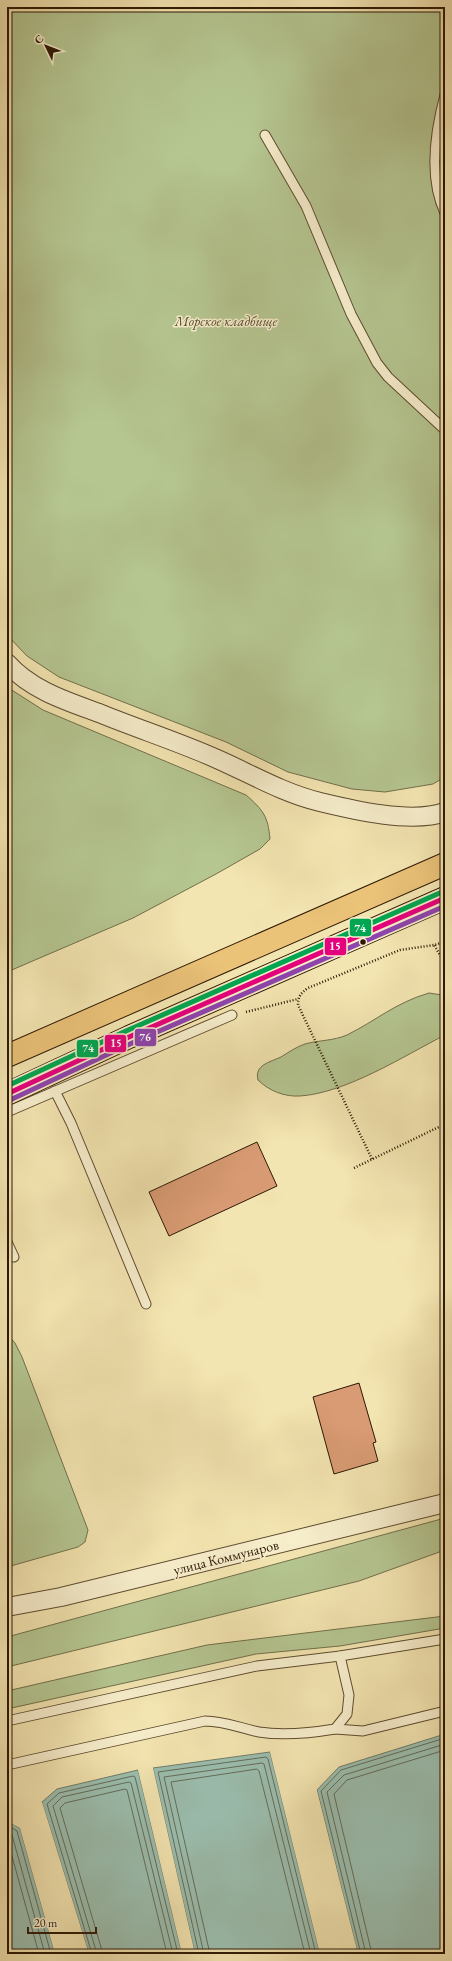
<svg xmlns="http://www.w3.org/2000/svg" width="452" height="1961" font-family="'EB Garamond',serif">
  <rect width="100%" height="100%" fill="#f3e5b1"/>
  <filter id="stains"><feTurbulence type="fractalNoise" baseFrequency=".005" numOctaves="4"/><feColorMatrix values="0 0 0 0 .2 0 0 0 0 .09 0 0 0 0 .02 0 0 0 .5 -.17"/></filter>
  <radialGradient id="worn" r=".72"><stop offset=".6" stop-color="#630" stop-opacity="0"/><stop offset="1" stop-color="#630" stop-opacity=".3"/></radialGradient>
  <g fill="#b5c691" stroke="#716f4a">
    <polygon points="7,7 445,7 445,777 433,784 385,792 352,789 288,772 226,742 59,677 27,656 7,635"/>
    <path d="M7,687l36,23 203,85c17,15 22,21 24,44l-10,10 -44,25 -83,44 -126,54z"/>
    <path d="M429,993l13,2 3,2v38c-41,21 -99,58 -145,61 -15,1 -31,-5 -42,-16 -4,-15 12,-18 23,-23 8,-5 15,-10 24,-13 14,-4 28,-3 42,-9 30,-15 48,-32 82,-42z"/>
    <polygon points="7,1334 15,1343 22,1357 88,1530 85,1542 78,1547 7,1567"/>
    <polygon points="445,1518 445,1550 359,1581 7,1667 7,1637"/>
    <polygon points="445,1616 445,1628 340,1646 256,1654 7,1709 7,1691 207,1645"/>
  </g>
  <g fill="#9bbfb0" stroke="#6f7c6b">
    <polygon points="445,1734 445,1954 358,1954 317,1790 339,1767"/>
    <polygon points="270,1752 320,1954 195,1954 153,1768"/>
    <polygon points="138,1770 182,1954 89,1954 42,1802 57,1789"/>
    <polygon points="7,1821 20,1828 55,1954 7,1954"/>
  </g>
  <g fill="#f3e5b1">
    <polygon points="270,1752 272,1752 322,1954 320,1954"/>
    <polygon points="151,1768 153,1768 195,1954 193,1954"/>
    <polygon points="138,1770 140,1770 184,1954 182,1954"/>
    <polygon points="316,1787 358,1954 356,1954 315,1790"/>
    <polygon points="42,1802 89,1954 87,1954 40,1803"/>
    <polygon points="7,1819 22,1827 57,1954 55,1954 20,1828 7,1821"/>
  </g>
  <g fill="none" stroke-linecap="round" stroke-linejoin="round">
    <g stroke="#646c5a" stroke-width="1">
      <polyline points="7,1825 17,1831 51,1954"/>
      <polyline points="7,1831 12,1835 45,1954"/>
      <polyline points="7,1838 39,1954"/>
      <polyline points="92,1954 47,1804 59,1793 133,1776 135,1777 178,1954"/>
      <polyline points="97,1954 53,1806 62,1797 129,1782 131,1783 173,1954"/>
      <polyline points="103,1954 60,1808 65,1803 125,1789 127,1790 167,1954"/>
      <polyline points="199,1954 158,1772 266,1757 268,1759 316,1954"/>
      <polyline points="204,1954 164,1777 262,1763 264,1764 311,1954"/>
      <polyline points="210,1954 171,1782 257,1769 259,1771 305,1954"/>
      <polyline points="361,1954 321,1791 341,1770 445,1738"/>
      <polyline points="366,1954 327,1792 344,1775 445,1744"/>
      <polyline points="372,1954 334,1794 347,1780 445,1750"/>
    </g>
  </g>
  <g fill="#d99b73" stroke="#2d1804">
    <polygon points="257,1142 277,1186 169,1236 149,1192"/>
    <polygon points="359,1383 376,1442 373,1443 378,1461 334,1474 313,1397"/>
  </g>
  <g fill="none" stroke-linecap="round" stroke-linejoin="round">
    <defs>
      <g id="lane">
        <path d="M445,95c-10,37 -17,82 0,118"/>
        <polyline points="265,135 306,206 351,314 377,363 388,377 445,430"/>
        <polyline points="55,1091 71,1123 146,1304"/>
        <polyline points="7,1112 232,1015"/>
        <polyline points="7,1242 14,1257"/>
        <polyline points="7,1721 257,1666 340,1656 445,1639"/>
        <polyline points="335,1729 363,1731 445,1711"/>
        <path d="M7,1765l198,-44c19,0 35,7 54,11 25,4 52,1 76,-3l12,-15 2,-19 -9,-39"/>
      </g>
      <g id="street">
        <path d="M7,663c24,27 59,38 92,50 39,16 80,29 118,46 34,15 66,34 103,43 33,8 92,22 125,10"/>
        <polyline points="7,1607 61,1597 445,1503"/>
      </g>
      <g id="highway">
        <polyline points="7,1056 445,864"/>
        <polyline points="7,1094 129,1037 445,898"/>
      </g>
    </defs>
    <use href="#lane" stroke="#5e4b2f" stroke-width="11"/>
    <use href="#street" stroke="#5e4b2f" stroke-width="20"/>
    <use href="#highway" stroke="#2d1804" stroke-width="24"/>
    <g stroke="#2d1804" stroke-width="2.5" stroke-dasharray="1 2" stroke-linecap="butt">
      <polyline points="445,942 434,945 445,963"/>
      <polyline points="246,1012 298,999"/>
      <path d="M372,1159l-74,-154c0,-9 3,-12 10,-17l92,-38 34,-5"/>
      <polyline points="354,1168 445,1124"/>
    </g>
    <use href="#lane" stroke="#f7eecc" stroke-width="9"/>
    <use href="#street" stroke="#f7eecc" stroke-width="18"/>
    <use href="#highway" stroke="#eac278" stroke-width="22"/>
    <defs>
      <polyline id="bus-1" points="7,1094 129,1037 445,898"/>
      <polyline id="bus-2" points="10,1100 132,1043 445,906"/>
      <polyline id="bus-3" points="7,1086 126,1031 442,892"/>
    </defs>
    <use href="#bus-1" stroke="#f7eecc" stroke-width="8"/>
    <use href="#bus-2" stroke="#f7eecc" stroke-width="8"/>
    <use href="#bus-3" stroke="#f7eecc" stroke-width="8"/>
    <use href="#bus-1" stroke="#e5007d" stroke-width="5"/>
    <use href="#bus-2" stroke="#8e44ad" stroke-width="5"/>
    <use href="#bus-3" stroke="#00a651" stroke-width="5"/>
  </g>
  <circle fill="#2d1804" stroke="#f7eecc" stroke-width="1.5" cx="363" cy="942" r="3.5"/>
  <g text-anchor="middle" dominant-baseline="central" stroke-width="3" stroke-linejoin="round" paint-order="stroke">
    <g font-size="14" font-style="italic" fill="#564c2e" stroke="#f7eecc">
      <text x="226" y="321">Морское кладбище</text>
    </g>
    <g font-size="14" fill="#2d1804" stroke="#f7eecc">
      <text transform="translate(226 1557) rotate(-14)">улица Коммунаров</text>
    </g>
  </g>
  <g stroke="#f7eecc" stroke-width="1.5">
    <rect x="349" y="918" width="23" height="19" rx="4" fill="#00a651"/>
    <rect x="324" y="937" width="23" height="19" rx="4" fill="#e5007d"/>
    <rect x="134" y="1028" width="23" height="19" rx="4" fill="#8e44ad"/>
    <rect x="104" y="1034" width="23" height="19" rx="4" fill="#e5007d"/>
    <rect x="76" y="1039" width="23" height="19" rx="4" fill="#00a651"/>
  </g>
  <g font-size="11" text-anchor="middle" font-weight="bold" fill="#fff">
    <text x="360" y="932">74</text>
    <text x="335" y="950">15</text>
    <text x="145" y="1041">76</text>
    <text x="116" y="1047">15</text>
    <text x="88" y="1052">74</text>
  </g>
  <rect width="452" height="1961" fill="none" stroke="#f3e5b1" stroke-width="24"/>
  <rect x="8" y="8" width="436" height="1945" fill="none" stroke="#2d1804" stroke-width="2"/>
  <rect x="12" y="12" width="428" height="1937" fill="none" stroke="#2d1804"/>
  <g transform="translate(46 46) rotate(313)" stroke="#f7eecc" stroke-width="3" paint-order="stroke">
  <path d="M0-3L7 15L0 10L-7 15Z" fill="#2d1804"/>
  <text y="-6" font-size="11" font-weight="bold" text-anchor="middle" fill="#2d1804">С</text>
  </g>
  <path d="M28 1927v6h68v-6" fill="none" stroke="#2d1804" stroke-width="2"/>
  <text x="34" y="1927" font-size="12" fill="#2d1804" stroke="#f7eecc" stroke-width="3" paint-order="stroke">20 m</text>
  <rect width="100%" height="100%" filter="url(#stains)"/>
  <rect width="100%" height="100%" fill="url(#worn)"/>
</svg>
